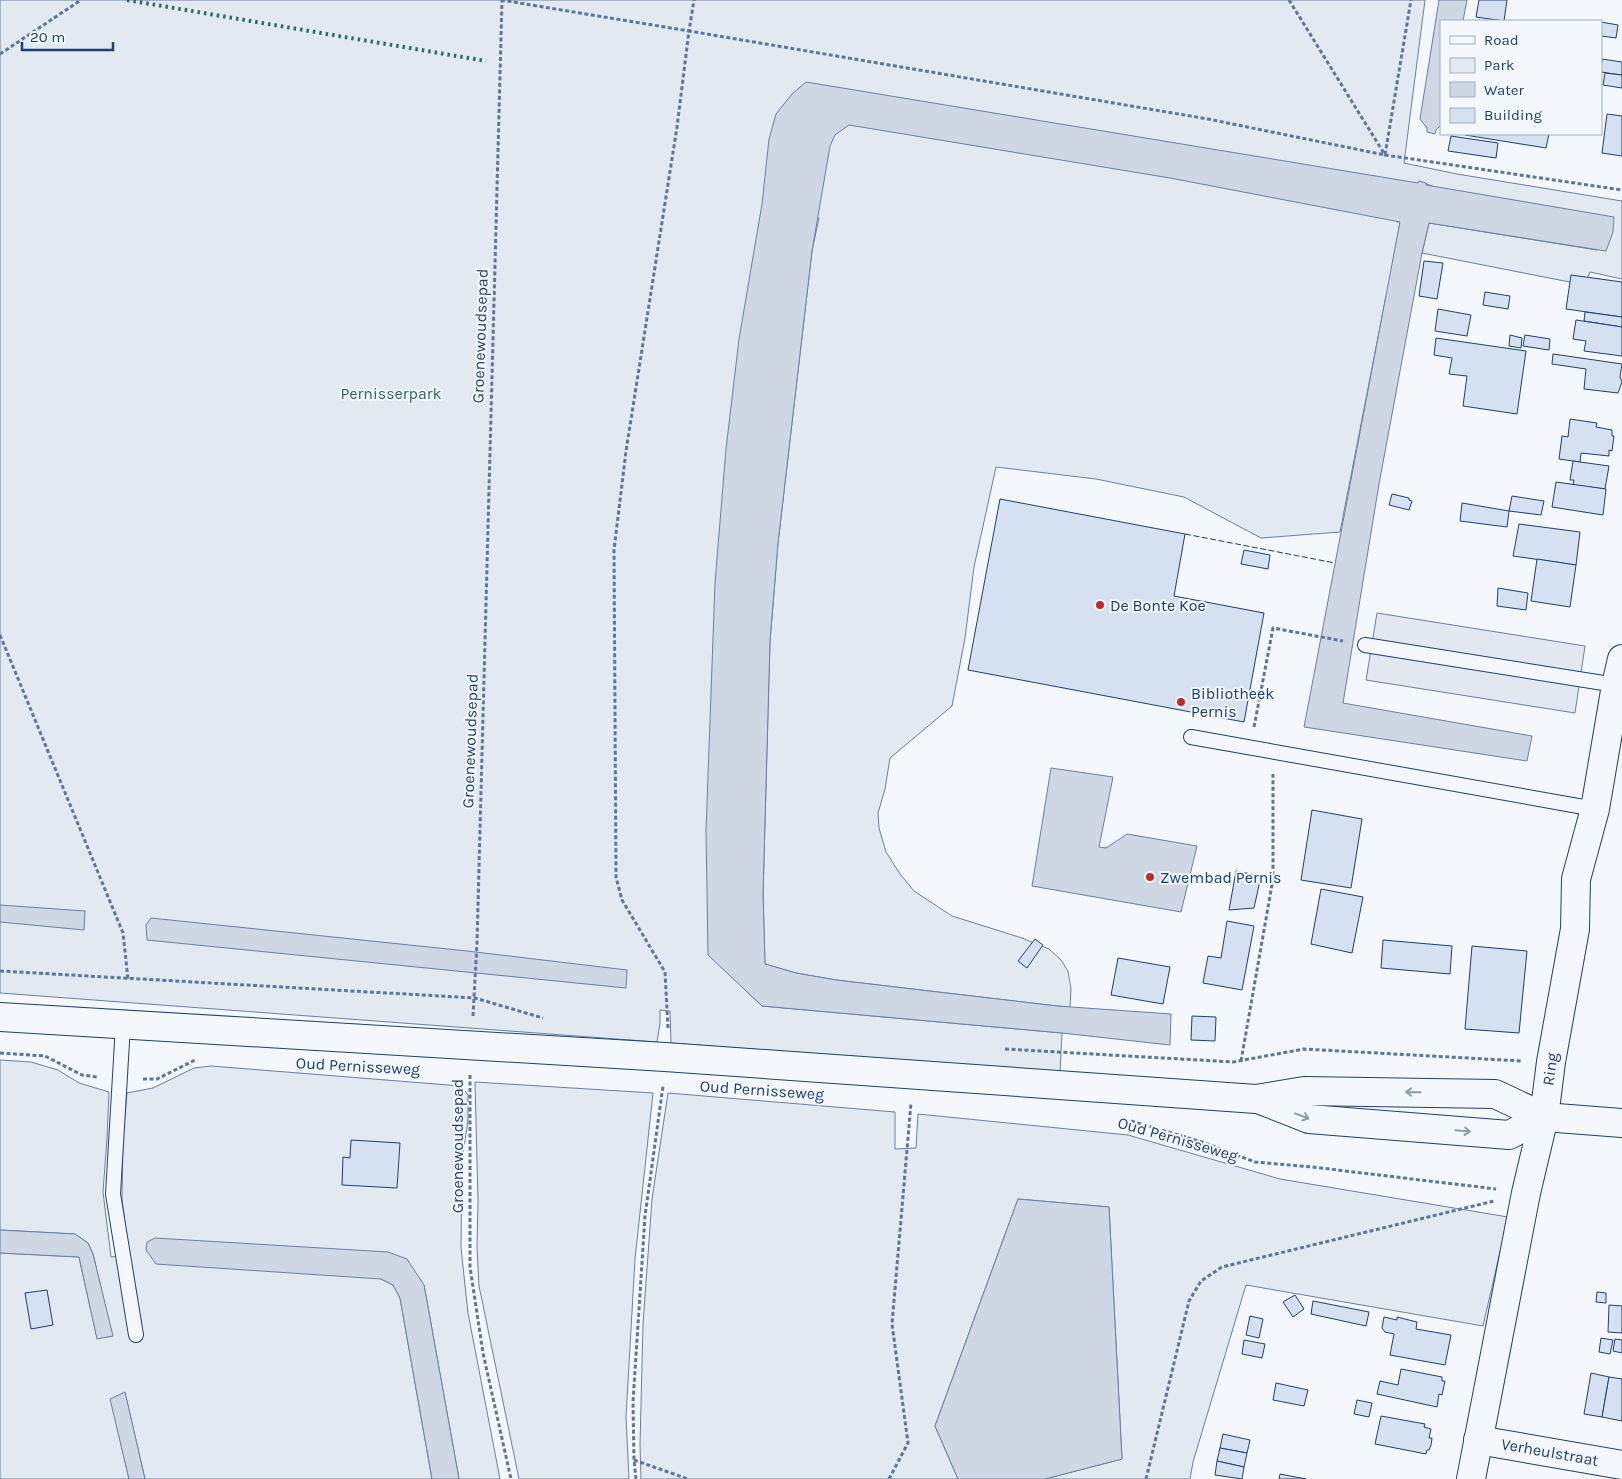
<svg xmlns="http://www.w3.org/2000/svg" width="1622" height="1479" font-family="Karla,sans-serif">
  <rect width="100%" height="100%" fill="#f4f7fb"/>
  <g fill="#e3e9f0" stroke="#687fa3">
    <polygon points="0,0 1425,0 1404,163 1457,174 1622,201 1622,279 1590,272 1585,285 1422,253 1429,223 1597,250 1419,181 1397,222 1400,222 1387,296 1386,296 1340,532 1261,538 1184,497 1096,479 996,467 974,567 965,638 952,706 890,758 885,789 878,813 879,828 886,852 900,874 914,891 952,916 1022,938 1049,949 1061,960 1068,971 1071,989 1070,1007 1057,1006 836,980 796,973 765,964 763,894 770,641 778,543 812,251 819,218 795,215 744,989 762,1006 1062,1033 1060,1072 671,1043 670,1011 660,1010 660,1023 657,1042 0,993"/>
    <polygon points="0,1060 31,1062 58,1070 79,1083 109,1092 107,1139 103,1192 111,1257 129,1255 122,1199 123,1138 127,1093 153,1088 194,1068 211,1066 461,1086 468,1095 468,1121 462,1160 461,1248 468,1313 500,1479 459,1479 424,1285 381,1279 393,1285 400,1298 432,1479 145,1479 125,1393 111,1400 129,1479 0,1479 0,1253 79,1257 97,1338 112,1336 93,1254 88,1243 75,1234 0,1230"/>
    <polygon points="475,1082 653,1093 635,1259 626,1417 629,1479 519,1479 479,1286 477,1247 478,1201"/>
    <polygon points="668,1093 895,1112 895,1149 916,1148 918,1114 1128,1135 1280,1179 1508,1217 1483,1326 1246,1285 1193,1462 1190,1479 1045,1479 1122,1459 1109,1207 1018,1199 935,1426 958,1479 641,1479 640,1445 643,1324 652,1199"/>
  </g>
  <polygon fill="#e3e8f0" stroke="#687fa3" points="1377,613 1585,646 1575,713 1366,680"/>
  <g fill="#cfd7e4" stroke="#687fa3">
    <polygon points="1439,0 1467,0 1463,21 1441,21 1441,125 1436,130 1435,134 1427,132 1427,128 1420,119"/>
    <polygon points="806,82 1418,183 1419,181 1426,183 1426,185 1614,217 1613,232 1606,251 1429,223 1422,253 1379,484 1343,703 1532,736 1527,761 1304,727 1400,222 1170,178 849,125 835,135 830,146 812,251 778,543 770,641 763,894 765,964 796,973 836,980 1057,1006 1171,1014 1170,1045 1062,1033 762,1006 708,955 706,831 715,583 726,449 739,339 762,204 769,139 776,114 792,94"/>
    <polygon points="1051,768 1113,777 1099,847 1106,848 1127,834 1197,846 1181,912 1032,886"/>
    <polygon points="0,905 85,911 84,930 0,922"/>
    <polygon points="151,918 467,951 627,970 626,988 147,940 146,925"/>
    <polygon points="1018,1199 1109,1207 1122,1459 1045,1479 958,1479 935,1426"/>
    <polygon points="0,1230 75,1234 88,1243 93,1254 113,1336 97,1339 79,1257 0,1253"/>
    <polygon points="155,1238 388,1252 407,1259 424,1285 459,1479 432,1479 400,1298 393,1285 381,1279 156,1264 146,1250 147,1242"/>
    <polygon points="125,1392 145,1479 129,1479 110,1399"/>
  </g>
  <g fill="#d5e0f0" stroke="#1d3f73">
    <polygon points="1479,0 1507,0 1504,21 1476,17"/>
    <polygon points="1601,22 1618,25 1616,38 1601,36"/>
    <polygon points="1602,59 1622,62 1622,75 1601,72"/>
    <polygon points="1605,73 1622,75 1622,88 1603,85"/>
    <polygon points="1607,114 1622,116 1622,156 1602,153"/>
    <polygon points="1465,134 1549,134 1546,148 1465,135"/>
    <polygon points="1451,136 1498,143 1496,158 1448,151"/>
    <polygon points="1424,261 1443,263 1437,299 1419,296"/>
    <polygon points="1571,275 1622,282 1622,317 1566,309"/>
    <polygon points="1485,292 1510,296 1508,309 1483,305"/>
    <polygon points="1438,309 1471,315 1467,336 1435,331"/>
    <polygon points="1585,312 1622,317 1622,327 1584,321"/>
    <polygon points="1576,320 1622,327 1622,356 1584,351 1586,341 1573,339"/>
    <polygon points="1510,335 1522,338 1521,348 1509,346"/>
    <polygon points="1525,335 1550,339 1549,350 1523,346"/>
    <polygon points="1436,338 1526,351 1517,414 1463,406 1467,376 1449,374 1452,358 1434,355"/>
    <polygon points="1553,354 1622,364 1620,377 1622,382 1618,393 1584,389 1586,369 1552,364"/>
    <polygon points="1570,419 1597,423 1596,427 1612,430 1612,436 1614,436 1612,451 1609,450 1609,456 1581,453 1580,462 1559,459 1562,436 1568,437"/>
    <polygon points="1573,461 1609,466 1605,489 1573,485 1574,480 1570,480"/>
    <polygon points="1556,482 1606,489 1603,515 1552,507"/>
    <polygon points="1392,494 1409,498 1409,500 1412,501 1409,510 1389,505"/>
    <polygon points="1512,496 1544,501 1541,515 1509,511"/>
    <polygon points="1000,499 1185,534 1174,596 1264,613 1244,722 968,670"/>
    <polygon points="1462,503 1509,511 1507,527 1460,521"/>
    <polygon points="1519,524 1580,532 1576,565 1513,556"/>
    <polygon points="1244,550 1270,555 1268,569 1241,564"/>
    <polygon points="1537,559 1576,565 1570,607 1531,601"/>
    <polygon points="1498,588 1528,593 1526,610 1497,606"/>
    <polygon points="1312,810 1362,819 1351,888 1301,880"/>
    <polygon points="1236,871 1261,876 1254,908 1229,910"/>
    <polygon points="1321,889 1363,897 1352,953 1311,944"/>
    <polygon points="1227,921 1254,926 1242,990 1203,983 1208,956 1221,958"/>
    <polygon points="1035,939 1043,945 1027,968 1018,961"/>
    <polygon points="1383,940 1452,946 1450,974 1381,968"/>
    <polygon points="1472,946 1527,951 1519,1033 1465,1029"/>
    <polygon points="1118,958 1170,967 1163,1004 1111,995"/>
    <polygon points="1192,1016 1216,1017 1215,1041 1191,1040"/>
    <polygon points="351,1140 400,1143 397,1188 342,1185 343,1157 350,1158"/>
    <polygon points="47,1290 53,1325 31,1329 25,1293"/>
    <polygon points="1597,1292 1606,1293 1606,1303 1596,1302"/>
    <polygon points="1295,1295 1304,1309 1293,1317 1283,1302"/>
    <polygon points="1313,1301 1369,1312 1366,1326 1311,1314"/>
    <polygon points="1609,1305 1622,1306 1622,1333 1608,1332"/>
    <polygon points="1250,1316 1263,1319 1259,1338 1246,1335"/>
    <polygon points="1384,1317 1397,1320 1397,1317 1417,1322 1416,1329 1451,1335 1445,1365 1390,1355 1394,1334 1385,1332 1382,1328"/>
    <polygon points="1601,1338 1613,1340 1610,1354 1599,1352"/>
    <polygon points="1615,1339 1622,1340 1622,1353 1613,1351"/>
    <polygon points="1244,1340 1265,1344 1262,1358 1242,1354"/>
    <polygon points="1401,1369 1442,1377 1442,1381 1445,1381 1442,1395 1439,1394 1437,1407 1377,1394 1380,1381 1398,1385"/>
    <polygon points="1591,1373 1609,1377 1602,1417 1584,1414"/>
    <polygon points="1609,1377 1622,1379 1622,1421 1602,1417"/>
    <polygon points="1276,1383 1308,1390 1304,1406 1273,1400"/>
    <polygon points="1357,1400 1372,1403 1369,1417 1354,1414"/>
    <polygon points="1381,1416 1425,1424 1424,1427 1431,1429 1429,1438 1432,1438 1431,1445 1429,1450 1427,1450 1426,1454 1375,1444"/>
    <polygon points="1223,1434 1250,1440 1247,1453 1220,1448"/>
    <polygon points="1220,1448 1247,1453 1244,1467 1217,1461"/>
    <polygon points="1217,1461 1244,1467 1242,1479 1215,1475"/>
    <polygon points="1280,1474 1306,1479 1279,1479"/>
  </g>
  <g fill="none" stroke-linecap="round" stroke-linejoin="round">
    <defs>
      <g id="service">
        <polyline points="1365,645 1616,685"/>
        <polyline points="1191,737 1595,809"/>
        <polyline points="123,1025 113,1194 136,1335"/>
      </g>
      <g id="minor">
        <polyline points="1622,659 1616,685 1595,809 1576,879 1575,929 1551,1062 1544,1117 1622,1123"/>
        <polyline points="1478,1440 1622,1465"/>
      </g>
      <g id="tertiary">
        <polyline points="0,1017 665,1057 1256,1099 1304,1091 1495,1094 1544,1117"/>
        <polyline points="1258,1099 1309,1119 1509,1135 1544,1117"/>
        <polyline points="1471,1479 1526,1193 1544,1117"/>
      </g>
    </defs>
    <use href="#service" stroke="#1d3f73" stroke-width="16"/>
    <use href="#minor" stroke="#1d3f73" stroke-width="30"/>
    <use href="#tertiary" stroke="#1d3f73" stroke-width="30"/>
    <g stroke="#5e769c" stroke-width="3" stroke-dasharray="4 2.5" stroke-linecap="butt">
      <polyline points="501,0 689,31 694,0"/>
      <polyline points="1289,0 1385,155 1622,190"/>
      <polyline points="0,54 81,0"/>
      <polyline points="0,635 123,933 128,979"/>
      <polyline points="1254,727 1273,628 1343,641"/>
      <polyline points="0,971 475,998 543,1018"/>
      <polyline points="473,1016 477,943 502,0"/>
      <polyline points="668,1028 665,972 622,900 616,877 614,550 626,451 677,127 689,31 1208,119 1385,155 1411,0"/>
      <polyline points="1005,1049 1233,1062 1304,1049 1522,1061"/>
      <polyline points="0,1053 45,1056 82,1075 97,1077"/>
      <polyline points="1241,1061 1273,879 1273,774"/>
      <polyline points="470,1075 470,1267 483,1353 511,1479"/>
      <polyline points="143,1079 157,1079 195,1060"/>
      <polyline points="1131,1121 1202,1142 1255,1162 1312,1167 1496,1189"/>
      <polyline points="634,1460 688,1479"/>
      <polyline points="636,1479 634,1460 633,1402 645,1216 663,1086"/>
      <polyline points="889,1479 908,1443 892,1324 911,1103"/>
      <polyline points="1146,1479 1189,1301 1201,1281 1222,1267 1494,1201"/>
    </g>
    <use href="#service" stroke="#f4f7fb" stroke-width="14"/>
    <use href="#minor" stroke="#f4f7fb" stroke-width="28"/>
    <use href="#tertiary" stroke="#f4f7fb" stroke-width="28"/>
    <polyline stroke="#2c6c60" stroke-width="4" stroke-dasharray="2.5 4" stroke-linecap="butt" points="127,0 486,61"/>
    <polyline stroke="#1d3f73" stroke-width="1" stroke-dasharray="6 2.5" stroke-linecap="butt" points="1185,534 1335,563"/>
  </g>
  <defs><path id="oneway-shaft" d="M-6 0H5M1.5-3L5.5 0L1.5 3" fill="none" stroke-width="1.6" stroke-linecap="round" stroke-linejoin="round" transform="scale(1.25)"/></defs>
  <g stroke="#889bb7">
    <use href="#oneway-shaft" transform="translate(1413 1092) rotate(-179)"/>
    <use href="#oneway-shaft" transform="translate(1302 1116) rotate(21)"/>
    <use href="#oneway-shaft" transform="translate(1463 1131) rotate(5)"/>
  </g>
  <g fill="#c62828" stroke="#f4f7fb" stroke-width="2">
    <circle cx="1100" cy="605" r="5"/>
    <circle cx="1181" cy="702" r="5"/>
    <circle cx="1150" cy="877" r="5"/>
  </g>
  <g text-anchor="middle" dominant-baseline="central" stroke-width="4" stroke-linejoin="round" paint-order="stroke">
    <g font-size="16" fill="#1d3f73" stroke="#f4f7fb">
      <text transform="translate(480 336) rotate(-88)">Groenewoudsepad</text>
      <text transform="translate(470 741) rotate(-88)">Groenewoudsepad</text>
      <text transform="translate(358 1066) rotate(3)">Oud Pernisseweg</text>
      <text transform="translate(1550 1069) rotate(-82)">Ring</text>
      <text transform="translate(762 1090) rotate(4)">Oud Pernisseweg</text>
      <text transform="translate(1178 1139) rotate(16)">Oud Pernisseweg</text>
      <text transform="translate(457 1146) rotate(-90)">Groenewoudsepad</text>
      <text transform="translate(1550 1452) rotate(10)">Verheulstraat</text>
    </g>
    <g font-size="16" fill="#2c6c60" stroke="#f4f7fb">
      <text x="391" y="393">Pernisserpark</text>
    </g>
    <g font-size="16" fill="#1d3f73" stroke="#f4f7fb" text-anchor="start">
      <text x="1110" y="605">De Bonte Koe</text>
      <text x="1191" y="693">Bibliotheek<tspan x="1191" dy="18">Pernis</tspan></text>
      <text x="1160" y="877">Zwembad Pernis</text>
    </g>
  </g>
  <rect x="1440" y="20" width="162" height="115" fill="#f4f7fb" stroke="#9eadc5"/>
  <rect x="1450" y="36" width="25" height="8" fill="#f4f7fb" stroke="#9eadc5"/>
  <text x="1484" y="45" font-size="15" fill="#1d3f73">Road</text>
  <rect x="1450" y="58" width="25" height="15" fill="#e3e9f0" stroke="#9eadc5"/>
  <text x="1484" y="70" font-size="15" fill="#1d3f73">Park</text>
  <rect x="1450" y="82" width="25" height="15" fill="#cfd7e4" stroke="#9eadc5"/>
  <text x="1484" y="95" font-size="15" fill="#1d3f73">Water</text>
  <rect x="1450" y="108" width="25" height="15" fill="#d5e0f0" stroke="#9eadc5"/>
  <text x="1484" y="120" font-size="15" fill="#1d3f73">Building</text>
  <path d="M22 42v8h91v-8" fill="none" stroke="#1d3f73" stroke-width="2.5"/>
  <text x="30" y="42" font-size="15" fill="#1d3f73" stroke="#f4f7fb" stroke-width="4" paint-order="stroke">20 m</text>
</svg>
